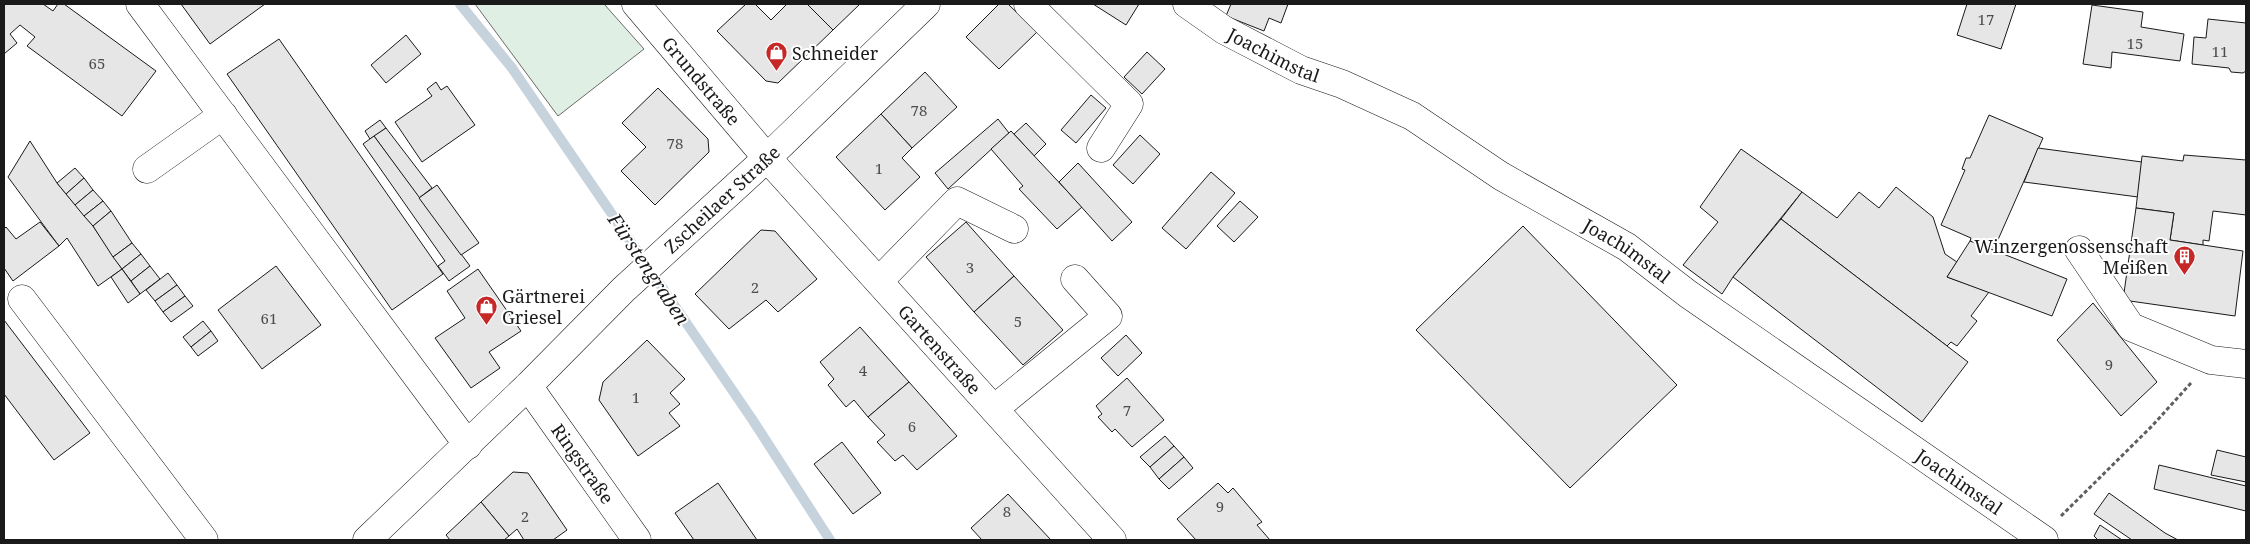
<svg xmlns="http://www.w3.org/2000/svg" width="2250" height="544" font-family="'Noto Serif',serif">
  <rect width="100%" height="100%" fill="#fff"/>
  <polygon fill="#e0efe3" stroke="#6a6a6a" points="475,4 604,4 644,49 558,116"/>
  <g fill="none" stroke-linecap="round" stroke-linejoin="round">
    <polyline stroke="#c6d2dc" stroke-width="10" points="460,4 512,68 752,419 830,540"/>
  </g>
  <g fill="#e6e6e6" stroke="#1a1a1a">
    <polygon points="4,4 43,4 53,11 58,4 64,4 156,71 122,116 27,46 35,37 20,25 10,34 17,43 4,54"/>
    <polygon points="181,4 265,4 210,44"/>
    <polygon points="746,4 755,4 771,20 787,4 807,4 833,30 778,83 766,81 717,31"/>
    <polygon points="807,4 860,4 833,30"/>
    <polygon points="999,4 1008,4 1037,32 999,69 966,37"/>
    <polygon points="1093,4 1139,4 1126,25"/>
    <polygon points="1231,4 1288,4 1281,23 1269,18 1264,31 1226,16"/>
    <polygon points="1967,4 2016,4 2001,49 1957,35"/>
    <polygon points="2092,5 2143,12 2141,27 2184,34 2180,61 2112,52 2111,68 2083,64"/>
    <polygon points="2208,19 2246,23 2246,71 2243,73 2231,72 2229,68 2192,64 2194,37 2206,38"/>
    <polygon points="406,35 421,54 386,83 371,65"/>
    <polygon points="279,39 443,274 392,310 227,74"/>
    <polygon points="1147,52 1165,69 1142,94 1124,77"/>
    <polygon points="925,72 957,107 912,148 881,114"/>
    <polygon points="436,82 441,90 447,86 475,125 422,162 395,122 432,96 427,89"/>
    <polygon points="658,88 708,139 709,152 655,205 621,171 646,147 622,123"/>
    <polygon points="1091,95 1106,108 1076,143 1061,130"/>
    <polygon points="881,114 912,148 902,158 920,177 885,210 836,157"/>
    <polygon points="1989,115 2043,138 1993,251 1970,241 1971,238 1941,225 1965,170 1962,169 1966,158 1970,158"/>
    <polygon points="998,119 1009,133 948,189 935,173"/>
    <polygon points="380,120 386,128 370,139 365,131"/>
    <polygon points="1026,123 1046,144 1034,156 1014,134"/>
    <polygon points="386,128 432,188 419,198 374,136"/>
    <polygon points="1011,131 1082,207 1057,229 1019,189 1023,186 991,149"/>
    <polygon points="1140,135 1160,154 1133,184 1113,165"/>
    <polygon points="374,136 470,266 449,281 438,266 445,261 363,144"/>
    <polygon points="30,141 57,183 93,226 122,269 98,286 67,238 59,246 8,177"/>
    <polygon points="2038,148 2142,162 2138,197 2024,182"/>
    <polygon points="1741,149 1802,192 1733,277 1722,294 1683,265 1718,222 1700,207"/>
    <polygon points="2184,155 2246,160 2246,215 2213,211 2209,241 2203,240 2203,245 2170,240 2174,213 2136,208 2142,156 2183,161"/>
    <polygon points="1078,163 1132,222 1112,241 1059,182"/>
    <polygon points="75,168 84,178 66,194 57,183"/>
    <polygon points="1211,172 1235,193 1186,249 1162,228"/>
    <polygon points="84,178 93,190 75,205 66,194"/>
    <polygon points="437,185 479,243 461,255 419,198"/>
    <polygon points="1896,187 1933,217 1945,254 1957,262 1947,277 1989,292 1971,316 1977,321 1957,346 1951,342 1947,346 1781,219 1802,192 1837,218 1859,192 1879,208"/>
    <polygon points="93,190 103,201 84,216 75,205"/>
    <polygon points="103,201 111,211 93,226 84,216"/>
    <polygon points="1240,201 1258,217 1234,242 1217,226"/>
    <polygon points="2136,208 2174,213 2170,240 2243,251 2235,316 2123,300"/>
    <polygon points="111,211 132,243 113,257 93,226"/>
    <polygon points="1781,219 1968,362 1922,422 1733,277"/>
    <polygon points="40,222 59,246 13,281 4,268 4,229 6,227 16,239"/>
    <polygon points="966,222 1014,276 974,312 926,257"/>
    <polygon points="1523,226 1677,385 1570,488 1416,330"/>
    <polygon points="761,230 775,231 817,279 778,312 766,300 729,329 695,294"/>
    <polygon points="1970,241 2067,279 2052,316 1947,277"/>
    <polygon points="132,243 141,254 122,269 113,257"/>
    <polygon points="141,254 150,266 131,281 122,269"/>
    <polygon points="150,266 160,279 140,294 131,281"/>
    <polygon points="276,266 321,325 262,369 218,310"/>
    <polygon points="122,269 140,294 128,303 111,277"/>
    <polygon points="478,269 521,331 489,352 500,368 471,388 435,338 465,318 447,291"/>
    <polygon points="168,273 177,285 155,301 146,290"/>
    <polygon points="1014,276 1063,330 1023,365 974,312"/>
    <polygon points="177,285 185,296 163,312 155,301"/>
    <polygon points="185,296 193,306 171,322 163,312"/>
    <polygon points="2093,303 2157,382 2121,416 2057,340"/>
    <polygon points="4,320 90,433 54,460 4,394"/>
    <polygon points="203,321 211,331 191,347 183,337"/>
    <polygon points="860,327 909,382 868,417 854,400 846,407 828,385 834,379 820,362"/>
    <polygon points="211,331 218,341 198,356 191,347"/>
    <polygon points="1126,335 1142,353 1118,376 1101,358"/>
    <polygon points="647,340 685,379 670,393 680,404 669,413 680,426 638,456 599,400 603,382"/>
    <polygon points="1127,378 1164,420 1132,447 1115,429 1112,432 1098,417 1102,414 1096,406"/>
    <polygon points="909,382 957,436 917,470 903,455 895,461 877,442 885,435 868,417"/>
    <polygon points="1165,436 1174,446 1150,467 1140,457"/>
    <polygon points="842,442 881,493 853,514 814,464"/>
    <polygon points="1174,446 1184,457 1159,479 1150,467"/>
    <polygon points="2217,450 2246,457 2246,482 2211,475"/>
    <polygon points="1184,457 1193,468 1169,489 1159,479"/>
    <polygon points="2159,465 2246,486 2246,511 2154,489"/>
    <polygon points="513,472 528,473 567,530 553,540 524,540 517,529 509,536 481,502"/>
    <polygon points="718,483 757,540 694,540 675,513"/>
    <polygon points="1218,483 1228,493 1233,488 1262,522 1257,525 1270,540 1196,540 1177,519"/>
    <polygon points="2109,493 2165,533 2178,540 2132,540 2094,514"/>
    <polygon points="1008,494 1051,540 982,540 971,528"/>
    <polygon points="481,502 509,536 504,540 450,540 446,535"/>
    <polygon points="2100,525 2122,540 2098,540 2094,536"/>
  </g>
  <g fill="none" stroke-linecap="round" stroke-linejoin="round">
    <defs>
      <g id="minor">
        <polyline points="140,4 468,445"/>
        <path id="s1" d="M636,4l131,154 345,382"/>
        <polyline points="1028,4 1129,104 1101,148"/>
        <path id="s2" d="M1187,4l37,26 77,40 41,14 70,32 89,60 126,71 61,47 356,246"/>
        <polyline points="147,169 223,115"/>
        <polyline points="2079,250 2131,327 2211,360 2246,364"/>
        <polyline points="879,281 957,201 1014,229"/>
        <polyline points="22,299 204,540"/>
        <path id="s3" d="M528,386l109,154"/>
        <polyline points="994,409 1108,316 1075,279"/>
        <path id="s4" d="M367,540l161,-154 95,-96 144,-132 159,-154"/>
      </g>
    </defs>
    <use href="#minor" stroke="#1a1a1a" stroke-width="29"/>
    <polyline stroke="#5f5f5f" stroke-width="3" stroke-dasharray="4 2.5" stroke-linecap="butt" points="2061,516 2152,426 2191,383"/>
    <use href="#minor" stroke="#fff" stroke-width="28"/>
  </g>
  <defs>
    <symbol id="shop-pin" viewBox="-11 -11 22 30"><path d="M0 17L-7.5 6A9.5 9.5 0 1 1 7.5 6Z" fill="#c62828" stroke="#fff"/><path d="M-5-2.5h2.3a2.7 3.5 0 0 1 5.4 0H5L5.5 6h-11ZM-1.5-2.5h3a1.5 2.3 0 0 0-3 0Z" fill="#fff"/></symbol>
    <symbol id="building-pin" viewBox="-11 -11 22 30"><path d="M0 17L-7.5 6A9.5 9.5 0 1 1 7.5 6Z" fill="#c62828" stroke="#fff"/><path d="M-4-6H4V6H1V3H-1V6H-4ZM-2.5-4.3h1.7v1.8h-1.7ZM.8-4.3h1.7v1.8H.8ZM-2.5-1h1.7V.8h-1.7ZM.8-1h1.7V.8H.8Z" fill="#fff"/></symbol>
  </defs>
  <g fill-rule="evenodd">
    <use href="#shop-pin" x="764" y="40" width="25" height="34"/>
    <use href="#building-pin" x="2172" y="244" width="25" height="34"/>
    <use href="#shop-pin" x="474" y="294" width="25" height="34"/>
  </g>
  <g text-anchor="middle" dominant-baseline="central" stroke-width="4" stroke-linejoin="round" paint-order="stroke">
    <g font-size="15" fill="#4d4d4d">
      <text x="1986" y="19">17</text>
      <text x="2135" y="43">15</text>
      <text x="2220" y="51">11</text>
      <text x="97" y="63">65</text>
      <text x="919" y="110">78</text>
      <text x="675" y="143">78</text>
      <text x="879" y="168">1</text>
      <text x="970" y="267">3</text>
      <text x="755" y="287">2</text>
      <text x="269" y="318">61</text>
      <text x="1018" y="321">5</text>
      <text x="2109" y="364">9</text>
      <text x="863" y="370">4</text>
      <text x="636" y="397">1</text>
      <text x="1127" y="410">7</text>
      <text x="912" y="426">6</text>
      <text x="1220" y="506">9</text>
      <text x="1007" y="511">8</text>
      <text x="525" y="516">2</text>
    </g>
    <g font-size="18" fill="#1a1a1a" stroke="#fff" text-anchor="start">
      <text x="792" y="53">Schneider</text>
      <text x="2168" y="246" text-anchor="end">Winzergenossenschaft<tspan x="2168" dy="21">Meißen</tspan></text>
      <text x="502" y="296">Gärtnerei<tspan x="502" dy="21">Griesel</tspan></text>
    </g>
    <g font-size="18" fill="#1a1a1a" stroke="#fff">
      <text stroke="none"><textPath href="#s2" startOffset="101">Joachimstal</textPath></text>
      <text stroke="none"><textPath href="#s1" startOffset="101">Grundstraße</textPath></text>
      <text stroke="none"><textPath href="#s4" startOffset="492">Zscheilaer Straße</textPath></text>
      <text stroke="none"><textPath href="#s2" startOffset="506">Joachimstal</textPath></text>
      <text stroke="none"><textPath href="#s1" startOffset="460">Gartenstraße</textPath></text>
      <text stroke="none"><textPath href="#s3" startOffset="95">Ringstraße</textPath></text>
      <text stroke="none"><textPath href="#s2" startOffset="911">Joachimstal</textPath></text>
    </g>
    <g font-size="19" font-style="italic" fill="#1a1a1a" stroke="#fff">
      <text transform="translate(649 269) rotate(56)">Fürstengraben</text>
    </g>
  </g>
  <rect width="2250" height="544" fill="none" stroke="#1a1a1a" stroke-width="10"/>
</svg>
